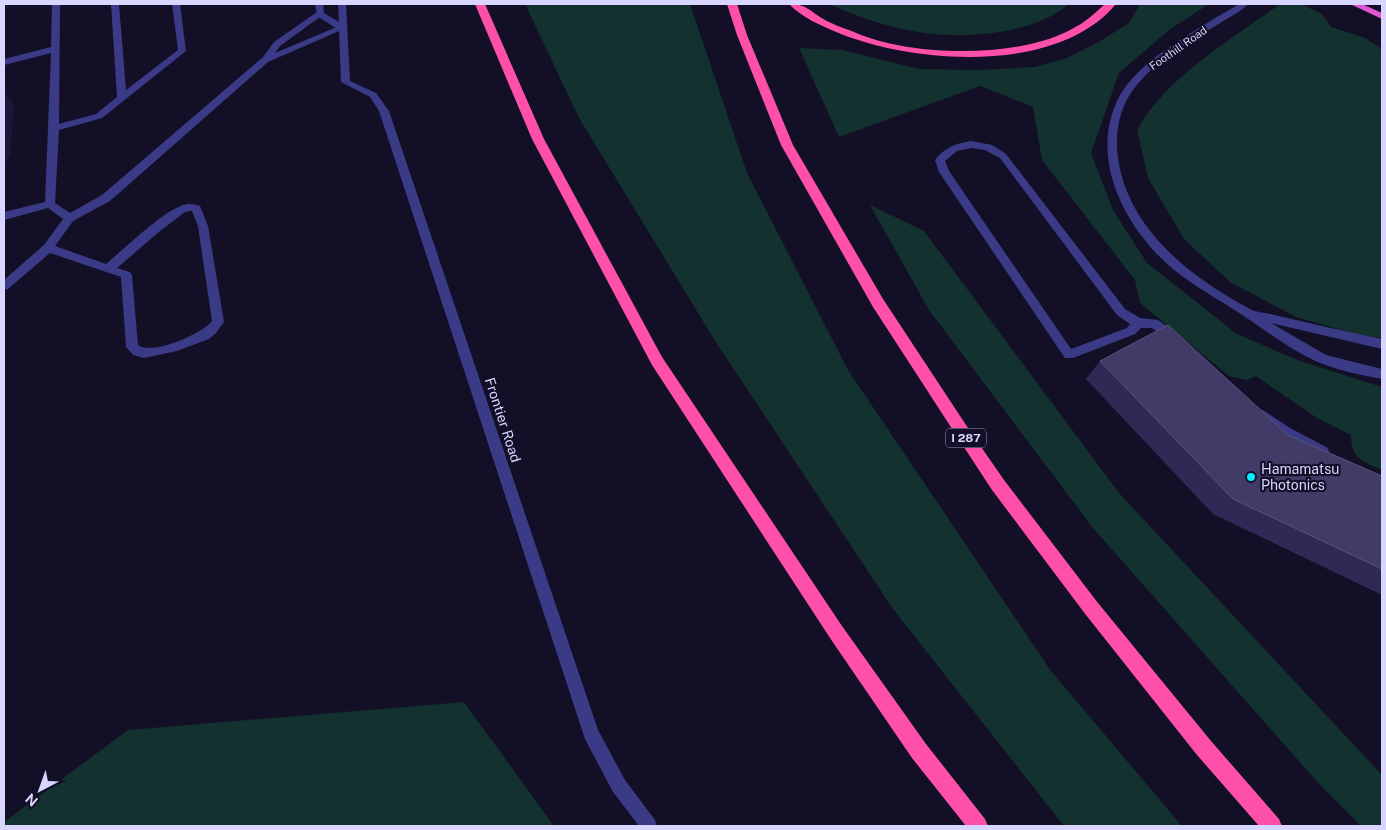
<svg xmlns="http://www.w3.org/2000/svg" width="1386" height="830" font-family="'Public Sans',sans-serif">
  <rect width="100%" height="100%" fill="#130f27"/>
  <g fill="#12312f">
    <polygon points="525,4 690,4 747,173 848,370 1051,671 1182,826 1064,826 893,609 717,344 579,118"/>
    <path d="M829,4h240c-16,14 -37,21 -58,26 -67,13 -121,1 -182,-26z"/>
    <path d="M1140,4h69l-40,26 -50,43 -28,80 22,57 34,53 90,71 63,27 82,26v83c-19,-8 -31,-12 -31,-35l-34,-17 -61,-42 -9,4 -18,-4 -89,-73 -5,-23 -93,-120 -9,-53 -53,-21 -141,51 -40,-89 43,2 77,19 60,1 56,-3 32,-9 30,-15 32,-20z"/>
    <path d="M1280,4h21l21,10 9,13 34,11 17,11v289l-27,-4 -59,-17 -66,-35 -46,-43 -36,-61 -11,-48c30,-54 94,-90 143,-126z"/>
    <polygon points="870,205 924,231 1119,493 1382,775 1382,826 1361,826 1320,785 1093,528 929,310"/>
    <polygon points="464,702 554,826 4,826 4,822 128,730"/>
  </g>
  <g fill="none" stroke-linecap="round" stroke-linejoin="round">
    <g fill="#3b3a86" fill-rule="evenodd">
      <path d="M52,4h8l-1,120 37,-10 21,-17 -6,-93h8l7,86 52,-40 -6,-46h8l6,47 -84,67 -43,12 -4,73 15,10 32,-18 161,-138 11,-15 43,-30 7,2 -44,32 -5,7 64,-27 7,2 -78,34 -158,139 -37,20 -18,25 51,18c17,-14 56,-52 75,-58 7,-3 12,-2 19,0l8,20 16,96 -8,11 -7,6 -32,12 -33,7 -11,-3 -7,-8 -5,-70 -71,-24 -42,36 -4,1v-10l40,-35 19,-26 -15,-11 -44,12v-8l41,-10 6,-149 -47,12v-6l47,-12zM190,211h2l6,15 14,95c-10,13 -61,35 -74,24l-6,-70 -2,-3 -13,-4 43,-37 25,-19z"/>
      <path d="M971,141l21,4 14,9 119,155 15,9 18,2 21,15 2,3 -2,3h-8l-19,-13h-11l-6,6 -62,24h-8l-126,-186 -4,-12c9,-12 21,-17 36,-19zM971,148l14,2 15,8 117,157 13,9 -3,4 -56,21 -122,-178 -4,-10 12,-10z"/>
      <polygon points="1263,410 1290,428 1328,448 1329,452 1328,456 1323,458 1318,456 1282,436 1259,419 1257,415 1259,411"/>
    </g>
    <polygon fill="#3b3a86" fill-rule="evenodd" points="315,4 323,4 324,13 339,22 338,4 346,4 350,81 376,93 389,111 598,730 625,780 655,820 657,826 639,826 613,792 585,739 379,111 370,97 341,82 339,30 317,16"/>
    <path fill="#3b3a86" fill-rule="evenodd" d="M1239,4h9c-8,9 -21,14 -31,21 -31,19 -68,39 -88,71 -11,18 -14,42 -11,62 10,71 72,119 132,151 7,4 20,4 29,7 34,8 69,16 103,23v10l-111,-26 55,32 56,14v10c-21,-4 -42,-8 -62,-16 -30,-13 -56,-34 -84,-52 -24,-16 -50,-29 -71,-49 -43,-41 -75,-105 -47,-163 19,-39 85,-73 121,-95z"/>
    <polygon fill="#de56d4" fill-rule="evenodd" points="1350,4 1362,4 1382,13 1382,19"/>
    <g fill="#ff50a9" fill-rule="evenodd">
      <polygon points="475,4 485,4 544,139 662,357 842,626 926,744 985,819 988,826 966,826 912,758 830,638 652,365 532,139"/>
      <polygon points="727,4 737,4 747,35 793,145 883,299 968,428 1004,480 1098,603 1211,741 1279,819 1282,826 1259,826 1197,755 1086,615 992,490 958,438 873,307 781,145 737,35"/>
      <path d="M789,4c18,-1 25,11 40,18 10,5 21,8 32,13 57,22 165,24 218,-10 9,-5 18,-14 26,-21h11c-58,70 -199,60 -275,30 -17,-7 -39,-16 -52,-30z"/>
    </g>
  </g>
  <polygon fill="#302855" points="1100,361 1288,435 1382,476 1382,595 1213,514 1086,379"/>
  <polygon fill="#1d163b" points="4,92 14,104 10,157 4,162"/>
  <polygon fill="#423b67" stroke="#59537f" points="1168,325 1288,435 1382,476 1382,569 1233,499 1100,361"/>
  <circle fill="#01edff" stroke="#130f27" stroke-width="2" cx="1251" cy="477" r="5"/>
  <g text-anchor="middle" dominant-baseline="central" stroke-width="4.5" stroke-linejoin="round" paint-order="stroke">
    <g font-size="11" fill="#d8d5ff" stroke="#130f27">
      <text transform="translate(1178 48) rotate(-35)">Foothill Road</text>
    </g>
    <rect fill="#130f27" stroke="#9d9abe" stroke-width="1" x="946" y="428.5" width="40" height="19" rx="4"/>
    <g font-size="12" font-weight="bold" fill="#d8d5ff">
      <text x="966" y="438">I 287</text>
    </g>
    <g font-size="14" fill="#d8d5ff" stroke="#130f27">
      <text transform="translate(503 420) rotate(72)">Frontier Road</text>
    </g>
    <g font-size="14" fill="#d8d5ff" stroke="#130f27" text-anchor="start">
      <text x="1261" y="469">Hamamatsu<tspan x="1261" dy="16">Photonics</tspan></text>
    </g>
  </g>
  <rect width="1386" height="830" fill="none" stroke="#d8d5ff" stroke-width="10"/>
  <g transform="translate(40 790) rotate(221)" stroke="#130f27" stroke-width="4" paint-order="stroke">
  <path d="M0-4L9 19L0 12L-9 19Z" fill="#d8d5ff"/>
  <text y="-8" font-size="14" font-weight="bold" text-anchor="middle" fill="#d8d5ff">N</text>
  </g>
</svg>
